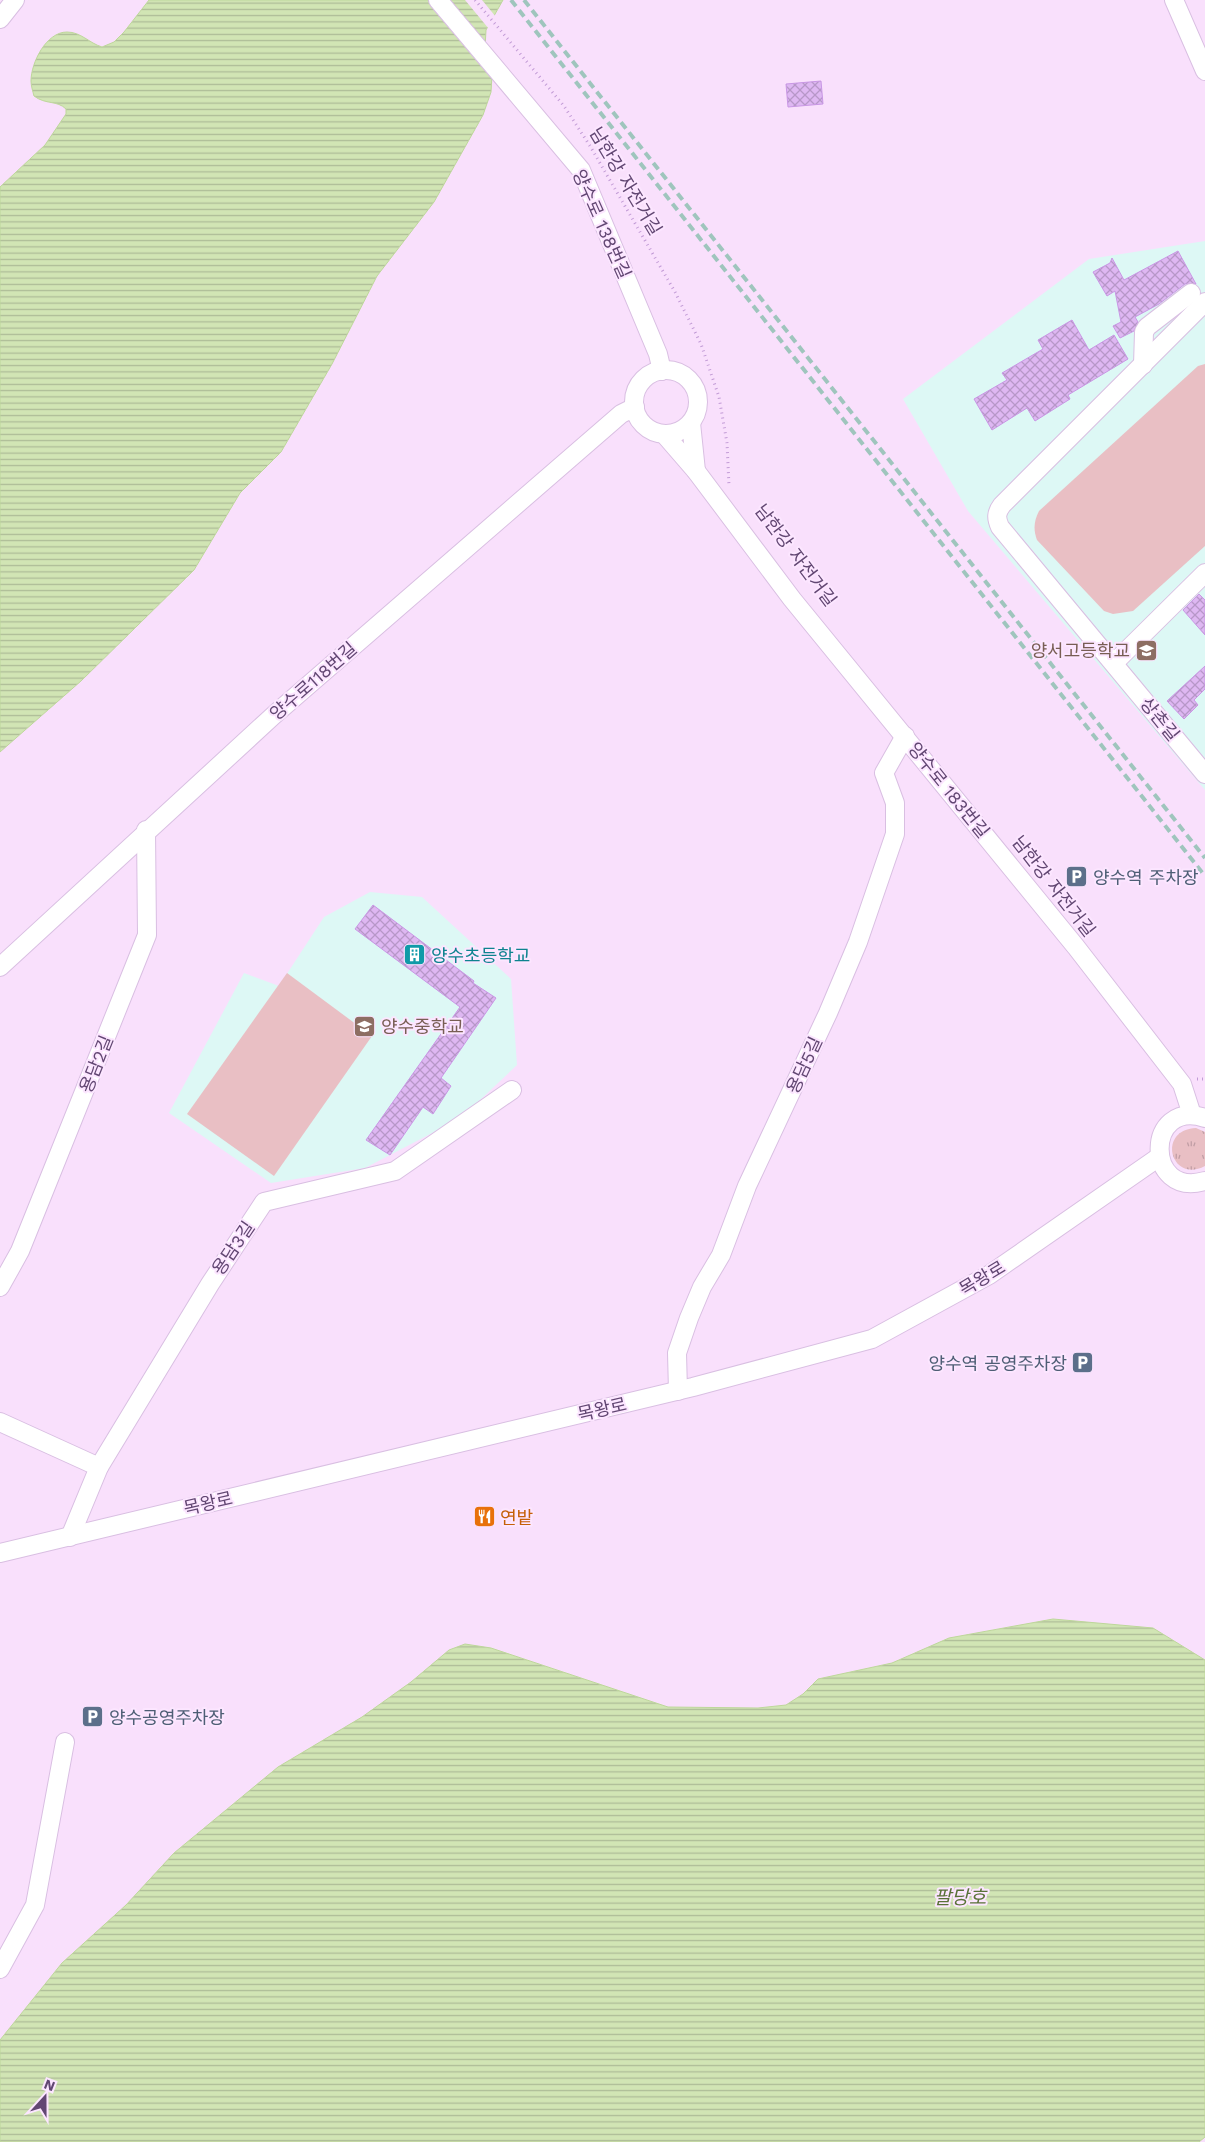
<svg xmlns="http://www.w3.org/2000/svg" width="1205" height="2142" font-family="'Work Sans','Noto Sans KR',sans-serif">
  <defs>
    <pattern id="grass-tufts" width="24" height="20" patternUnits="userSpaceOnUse" patternTransform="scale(1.25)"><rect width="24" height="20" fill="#e9bfc4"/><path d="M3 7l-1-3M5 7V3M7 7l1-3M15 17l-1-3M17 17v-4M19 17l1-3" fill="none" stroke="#c09da4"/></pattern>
    <pattern id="water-rules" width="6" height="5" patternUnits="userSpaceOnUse" patternTransform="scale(1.25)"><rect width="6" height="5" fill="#d1e5b4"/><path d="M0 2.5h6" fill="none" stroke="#adbb97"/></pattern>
    <pattern id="building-cross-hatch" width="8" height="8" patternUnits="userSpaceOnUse" patternTransform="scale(1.25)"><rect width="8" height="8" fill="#deb7f2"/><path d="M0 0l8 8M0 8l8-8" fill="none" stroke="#b797c8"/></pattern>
  </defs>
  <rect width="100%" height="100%" fill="#f9e0fc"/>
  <g fill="#ddf8f5">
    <polygon points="1205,241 1205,790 968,511 903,399 1089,259"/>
    <polygon points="370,892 422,897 511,979 517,1065 461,1118 365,1168 271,1183 169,1113 244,973 279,986 324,917"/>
  </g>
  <path fill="url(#grass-tufts)" d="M1196,1128l9,4v34c-34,18 -49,-36 -9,-38z"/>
  <g fill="#e9bfc4">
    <path d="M1205,364v182l-72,65 -20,3 -9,-3 -67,-71c-4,-11 -3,-19 2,-29l159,-145z"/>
    <polygon points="287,973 372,1036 274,1176 187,1114"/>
  </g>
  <g fill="url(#water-rules)" stroke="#bed79b">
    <path d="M149,0h354l-17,30 -1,18 7,27 -1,17 -8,23 -49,87 -57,74 -45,88 -51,88 -41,41 -46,77 -113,111 -81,71v-565l45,-42 21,-31v-5c-9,-9 -20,-4 -32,-13 -1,-4 -3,-10 -3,-15 0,-18 15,-49 36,-49 14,0 22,11 35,15l12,-5 10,-10z"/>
    <polygon points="1053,1619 1153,1628 1205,1660 1205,2137 1199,2142 0,2142 0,2040 62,1963 126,1905 174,1853 278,1767 362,1717 411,1682 449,1650 465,1644 491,1648 668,1707 758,1708 786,1705 803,1694 818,1679 892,1663 949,1638"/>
  </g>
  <polygon fill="#f9e0fc" points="465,0 482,0 496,17 489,29"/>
  <g fill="url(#building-cross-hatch)" stroke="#c997e5">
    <polygon points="821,81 823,104 788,107 786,84"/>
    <polygon points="1178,251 1196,284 1185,284 1159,304 1135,317 1138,322 1134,331 1120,338 1113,326 1121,322 1115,291 1107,296 1093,272 1110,263 1112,258 1124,280"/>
    <polygon points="1072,320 1089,350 1114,335 1128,359 1068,395 1070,399 1035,421 1027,408 992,430 974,399 1007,380 1002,373 1043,349 1038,340"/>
    <polygon points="1199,594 1205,600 1205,635 1183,610"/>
    <polygon points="1205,666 1205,689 1194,700 1198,705 1184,719 1167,701"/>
    <polygon points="373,905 474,981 473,983 496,998 441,1078 451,1086 433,1114 423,1107 390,1155 366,1140 460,1007 355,929"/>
  </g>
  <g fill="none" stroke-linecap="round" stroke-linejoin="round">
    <defs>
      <g id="minor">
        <polyline points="438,0 581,170 658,354 662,371"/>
        <polyline points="1174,0 1205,71"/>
        <polyline points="0,19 15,0"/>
        <path d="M1205,302l-203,203c-6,8 -6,13 -2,22l205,247"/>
        <polyline points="1143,365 1144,332 1147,327 1191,293"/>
        <circle cx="666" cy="402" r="32"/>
        <polyline points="691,423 696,471"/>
        <polyline points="664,434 696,471 792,599 1076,947 1182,1084 1192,1115"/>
        <polyline points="1114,663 1205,573"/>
        <polyline points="0,967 274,715 621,414 635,407"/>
        <path d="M1205,1118c-60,-20 -61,81 0,63"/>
        <polyline points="0,1287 20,1251 147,935 146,830"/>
        <polyline points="678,1391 677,1353 689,1318 702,1287 721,1255 747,1186 828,1013 858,942 895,834 895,803 884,773 905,736"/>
        <polyline points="0,1422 99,1467"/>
        <polyline points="70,1537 99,1467 210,1284 264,1202 395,1171 512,1090"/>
        <polyline points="0,1553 693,1387 872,1339 989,1275 1159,1157"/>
        <polyline points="0,1969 35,1905 65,1742"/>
      </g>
    </defs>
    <use href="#minor" stroke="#d9bfe2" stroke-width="20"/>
    <g stroke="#c29bd6" stroke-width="3" stroke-dasharray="1 4" stroke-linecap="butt">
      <polyline points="475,0 564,106 590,146 675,292 701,344 719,397 727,443 729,486"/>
      <polyline points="1197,1079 1205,1079"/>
    </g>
    <use href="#minor" stroke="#fff" stroke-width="18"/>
    <g stroke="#9fc5bd" stroke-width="4" stroke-dasharray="8 5" stroke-linecap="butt">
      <polyline points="511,0 1205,876"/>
      <polyline points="524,0 1205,858"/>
    </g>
  </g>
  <defs>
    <symbol id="school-square" viewBox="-11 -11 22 22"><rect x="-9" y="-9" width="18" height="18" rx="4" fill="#8d6e63" stroke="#fce6ff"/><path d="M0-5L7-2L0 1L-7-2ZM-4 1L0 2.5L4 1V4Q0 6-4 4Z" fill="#fff"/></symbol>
    <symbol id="parking-square" viewBox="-11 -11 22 22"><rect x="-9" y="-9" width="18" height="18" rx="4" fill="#5c6f8a" stroke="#fce6ff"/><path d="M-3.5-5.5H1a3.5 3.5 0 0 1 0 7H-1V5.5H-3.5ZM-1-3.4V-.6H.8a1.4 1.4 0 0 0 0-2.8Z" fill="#fff"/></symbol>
    <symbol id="building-square" viewBox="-11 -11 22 22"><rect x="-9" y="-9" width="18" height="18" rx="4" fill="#0f9aa8" stroke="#fce6ff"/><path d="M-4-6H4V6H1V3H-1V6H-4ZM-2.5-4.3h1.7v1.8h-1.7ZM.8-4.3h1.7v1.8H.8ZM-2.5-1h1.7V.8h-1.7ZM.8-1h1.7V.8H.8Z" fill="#fff"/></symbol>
    <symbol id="restaurant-square" viewBox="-11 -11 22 22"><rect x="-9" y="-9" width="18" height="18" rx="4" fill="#e8710a" stroke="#fce6ff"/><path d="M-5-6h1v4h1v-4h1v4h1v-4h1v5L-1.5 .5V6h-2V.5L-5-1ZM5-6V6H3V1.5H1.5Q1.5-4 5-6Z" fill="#fff"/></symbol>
  </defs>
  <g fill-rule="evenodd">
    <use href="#school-square" x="1134" y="638" width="25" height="25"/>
    <use href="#parking-square" x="1064" y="864" width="25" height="25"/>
    <use href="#building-square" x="402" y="942" width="25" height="25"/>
    <use href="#school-square" x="352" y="1014" width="25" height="25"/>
    <use href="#parking-square" x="1070" y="1350" width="25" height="25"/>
    <use href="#restaurant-square" x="472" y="1504" width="25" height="25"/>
    <use href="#parking-square" x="80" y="1704" width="25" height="25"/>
  </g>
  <g text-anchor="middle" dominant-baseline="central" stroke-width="4" stroke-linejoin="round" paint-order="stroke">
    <g font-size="18" fill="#624773" stroke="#fce6ff">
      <text transform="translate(626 181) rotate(59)">남한강 자전거길</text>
      <text transform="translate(602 224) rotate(66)">양수로 138번길</text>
      <text transform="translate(796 555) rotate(53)">남한강 자전거길</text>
      <text transform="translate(313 681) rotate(-41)">양수로118번길</text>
      <text transform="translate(1160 719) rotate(51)">상촌길</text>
      <text transform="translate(949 790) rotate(51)">양수로 183번길</text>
      <text transform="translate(1054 886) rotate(52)">남한강 자전거길</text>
      <text transform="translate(96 1064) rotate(-68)">용담2길</text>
      <text transform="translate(804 1065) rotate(-65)">용담5길</text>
      <text transform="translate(233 1248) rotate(-56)">용담3길</text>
      <text transform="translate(982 1278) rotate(-31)">목왕로</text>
      <text transform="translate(602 1409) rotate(-13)">목왕로</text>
      <text transform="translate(208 1503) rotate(-13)">목왕로</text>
    </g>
    <g font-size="18" fill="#785e54" stroke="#fce6ff" text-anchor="end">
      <text x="1130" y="650">양서고등학교</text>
      <text x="381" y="1026" text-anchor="start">양수중학교</text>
    </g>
    <g font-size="18" fill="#4e5e75" stroke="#fce6ff" text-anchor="start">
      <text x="1093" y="877">양수역 주차장</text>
      <text x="1067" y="1363" text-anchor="end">양수역 공영주차장</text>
      <text x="109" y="1717">양수공영주차장</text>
    </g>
    <g font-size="18" fill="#0d838f" stroke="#fce6ff" text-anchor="start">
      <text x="431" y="955">양수초등학교</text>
    </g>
    <g font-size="18" fill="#c56008" stroke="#fce6ff" text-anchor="start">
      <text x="500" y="1517">연밭</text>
    </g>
    <g font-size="19" font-style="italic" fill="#597238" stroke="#fce6ff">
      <text x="960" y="1897">팔당호</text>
    </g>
  </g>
  <g transform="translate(45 2097) rotate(21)" stroke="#fce6ff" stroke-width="4" paint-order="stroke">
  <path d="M0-4L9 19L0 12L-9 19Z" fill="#624773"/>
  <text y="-8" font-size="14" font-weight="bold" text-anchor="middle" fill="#624773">N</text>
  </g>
</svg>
